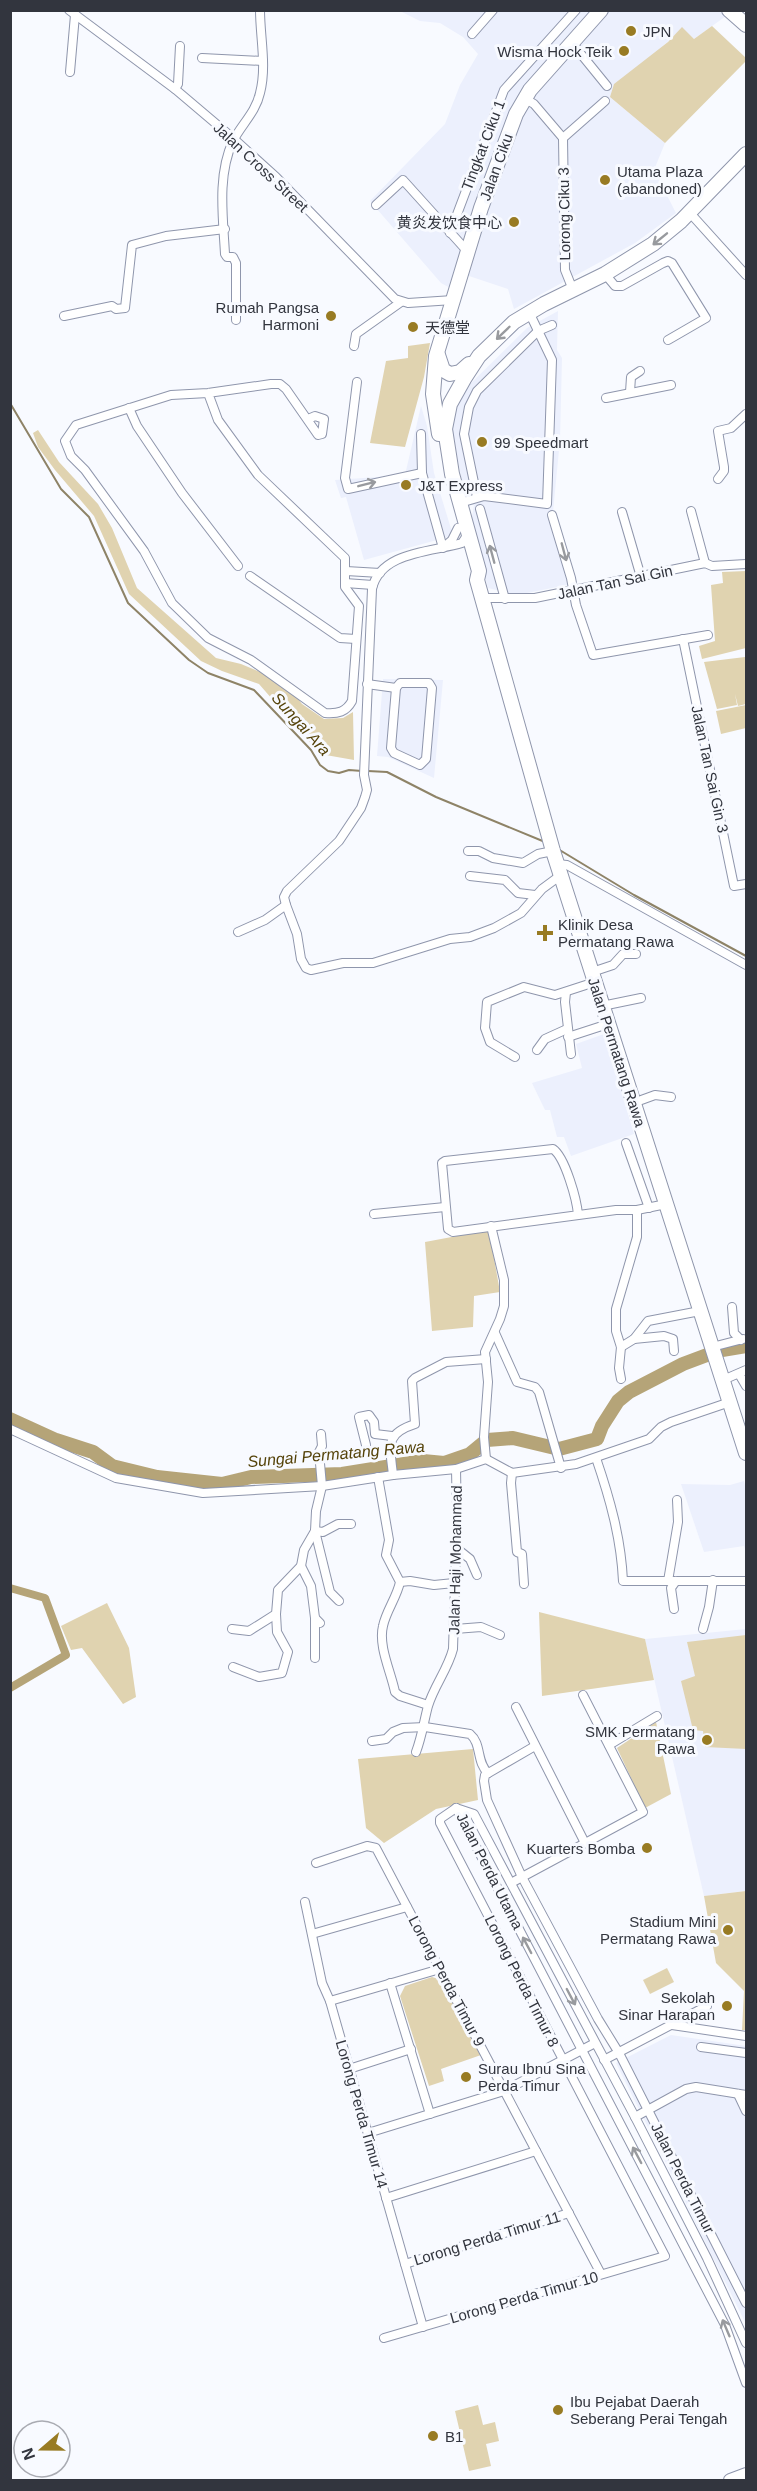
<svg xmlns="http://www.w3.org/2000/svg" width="757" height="2491" font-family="Arial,'Noto Sans SC',sans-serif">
  <rect width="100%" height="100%" fill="#f8faff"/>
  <g fill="#ecf0fd">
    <polygon points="400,11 733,11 694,39 682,28 610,97 665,143 654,170 676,213 635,243 514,309 508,289 469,276 456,279 452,289 441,283 370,201 445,124 460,85 478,54 463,37 440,23 420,21"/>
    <polygon points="558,311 557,350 562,358 560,440 553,512 558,518 577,583 517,595 488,588 471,523 474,505 466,504 452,428 460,394 527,328"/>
    <polygon points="421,406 427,426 434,473 452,532 448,537 364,560 346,497 341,498 335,480 405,475"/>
    <polygon points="383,679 443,680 434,778 388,757 377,756"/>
    <polygon points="604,1034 634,1134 571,1156 564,1137 557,1137 550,1110 545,1110 532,1083 582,1068 576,1044"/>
    <polygon points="744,1481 746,1489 746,1552 744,1546 704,1552 681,1484 730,1485"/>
    <polygon points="746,1629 746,1891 704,1896 645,1639"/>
    <polygon points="671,2035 746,2046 746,2324 616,2063"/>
  </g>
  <g fill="#e0d3b0">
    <polygon points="712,26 746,58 746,61 665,143 610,97 614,84 668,42 682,27 694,39"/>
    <polygon points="430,343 424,377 405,447 370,443 386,361 408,358 408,346"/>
    <polygon points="38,430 59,462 98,504 112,528 137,588 216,658 241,664 265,674 293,692 302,704 324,719 343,718 353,712 354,760 320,754 259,684 222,671 201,661 129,594 94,516 55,470 38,447 33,433"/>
    <polygon points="746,571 746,648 702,659 699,646 715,641 711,585 723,583 722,572"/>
    <polygon points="745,657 746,704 738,706 735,694 737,705 717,709 704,662"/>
    <polygon points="746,705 746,728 721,734 716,711"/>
    <polygon points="489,1230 500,1292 474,1296 473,1327 432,1331 425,1242"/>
    <polygon points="107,1603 129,1648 136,1697 123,1704 82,1648 71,1650 61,1626"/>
    <polygon points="539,1612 645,1639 654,1680 542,1696"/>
    <polygon points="746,1635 746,1749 705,1747 703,1731 693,1730 681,1681 695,1676 687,1642"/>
    <polygon points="656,1722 671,1794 645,1808 617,1748"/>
    <polygon points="473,1749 478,1800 436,1809 384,1843 366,1828 358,1759"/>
    <polygon points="746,1891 746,2030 742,2030 744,1991 716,1963 704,1896"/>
    <polygon points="667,1968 674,1982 650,1994 643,1980"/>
    <polygon points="432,1977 442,1980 481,2055 441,2069 444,2081 429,2086 400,1996 405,1986"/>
    <polygon points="478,2405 483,2425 495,2422 499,2441 486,2444 491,2466 469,2471 455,2411"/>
  </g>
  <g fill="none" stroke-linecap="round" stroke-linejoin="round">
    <g stroke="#8e8367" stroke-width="2">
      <polyline points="10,403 61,489 89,517 128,603 189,660 208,673 254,690 311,750 320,765 328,771 339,773 349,770 362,771"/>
      <polyline points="368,771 387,772 436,797 545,842"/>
      <polyline points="558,849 634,895 746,956"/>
    </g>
    <polyline stroke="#b5a478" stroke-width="8" points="10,1588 45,1598 66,1655 10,1688"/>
    <g stroke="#b5a478" stroke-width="14">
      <polyline points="722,1350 746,1346"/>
      <polyline points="10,1419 56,1440 93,1452 112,1466 157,1477 222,1484 251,1477 342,1474 423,1461 444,1463 470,1454 487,1440 513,1438 559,1449 597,1439 602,1426 618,1401 629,1392 683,1364 707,1355"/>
    </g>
    <defs>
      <g id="street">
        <polyline points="69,10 175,89 234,139 276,177 395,299 408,303 453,300"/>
        <polyline points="472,34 493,10"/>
        <polyline points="572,43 607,86"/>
        <polyline points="202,58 263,61"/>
        <polyline points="70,72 75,15"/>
        <polyline points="175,89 178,84 180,46"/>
        <polyline points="524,98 534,104 563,138"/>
        <polyline points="563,138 565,270 573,290"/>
        <polyline points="563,138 605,101"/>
        <polyline points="376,205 403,180 468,252"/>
        <polyline points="690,213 746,275"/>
        <polyline points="450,233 504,90 576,10"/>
        <polyline points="605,274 615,286 622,286 663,263 668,261 672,263 706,318 668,340"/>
        <polyline points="64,316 112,306 116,309 125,308 132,245 166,236 225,229"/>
        <path d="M236,320v-57l-3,-6h-6l-2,-3c-2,-37 -8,-79 8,-113 8,-16 23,-29 27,-48 7,-27 0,-56 0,-83"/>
        <polyline points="354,346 356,334 401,302"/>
        <polyline points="357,382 345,478 348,489 422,473"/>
        <polyline points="630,392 631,377 640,371"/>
        <path d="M208,393l10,27 40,55 87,83v29l14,19 -7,95c-6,11 -14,13 -27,12l-74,-53 -43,-22 -36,-35 -28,-52 -59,-81 -14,-14 -6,-15 11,-16 95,-30 37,-2 63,-9h9l6,5 32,46 4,-1 2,-15 -9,-3 -7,3"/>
        <polyline points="606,398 671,385"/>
        <polyline points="129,408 137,426 182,493 238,566"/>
        <polyline points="421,434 422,473 443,548"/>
        <polyline points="718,479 724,471 724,467 718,431 731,428 746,414"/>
        <polyline points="477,497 464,434 469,407 477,391 538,331 552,325"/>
        <polyline points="460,503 484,496 547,504 552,360 529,312"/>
        <polyline points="480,509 505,599"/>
        <polyline points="691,511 705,563"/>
        <polyline points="622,512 641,577"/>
        <polyline points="552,515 571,578 576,605 593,655 708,635"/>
        <path d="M468,534l-6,9c-29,9 -82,8 -90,46l-8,186 3,15 -2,7 -4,11 -22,33 -52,50 -3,6 2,8 11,29 4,25 5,9 5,2 32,-7h30l77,-24 20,-2 24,-9 27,-15 21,-24 19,-14"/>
        <polyline points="445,546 452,540 458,528"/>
        <polyline points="346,571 380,573"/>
        <polyline points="250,576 340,638 356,639"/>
        <polyline points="345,583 373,585"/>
        <polyline points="482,598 535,598 705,563 712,566 746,564"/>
        <polyline points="683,639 734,886 746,884"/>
        <polygon points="400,683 429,683 432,688 426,759 420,765 394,753 391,748 396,688"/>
        <polyline points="367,684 396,688"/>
        <polyline points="468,851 479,851 493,858 523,863 538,854 553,851"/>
        <polyline points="557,864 567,865 746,965"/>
        <polyline points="470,876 505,880 518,893 535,895"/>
        <polyline points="238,932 265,920 286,905"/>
        <polyline points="592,972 613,965 623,954 636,954"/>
        <polyline points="566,992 565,1002 571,1054"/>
        <polyline points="602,1006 641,998"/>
        <polyline points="568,1037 608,1024"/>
        <polyline points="537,1050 545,1039 567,1029"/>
        <polyline points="515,1057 490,1042 485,1028 487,1002 524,987 555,995 595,982"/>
        <polyline points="633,1103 655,1095 671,1097"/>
        <polyline points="626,1143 649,1208"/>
        <polyline points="374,1214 445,1207"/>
        <path d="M578,1215c-1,-15 -13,-58 -25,-66l-108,12 -3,2 6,66 5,3 163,-22h21l29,-6"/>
        <polyline points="732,1307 734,1333 741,1340"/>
        <polyline points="495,1333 517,1382 535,1387 539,1392 561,1468"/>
        <polyline points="634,1339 664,1336 673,1339 674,1351"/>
        <polyline points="621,1347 634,1339 648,1321 700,1311"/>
        <polyline points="712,1347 743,1339"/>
        <polyline points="739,1374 746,1386"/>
        <polyline points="621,1379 619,1368 621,1347 616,1331 616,1309 637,1237 637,1210"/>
        <polyline points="723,1380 746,1370"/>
        <polyline points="10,1429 116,1478 203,1493 322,1486 393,1475 456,1469 486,1459 512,1473 576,1464 649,1439 661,1427 671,1422 730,1402"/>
        <polyline points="366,1445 359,1417 369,1415 374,1422 375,1434 392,1436"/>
        <path d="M596,1458c14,41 25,80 27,123h123"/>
        <polyline points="486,1459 484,1437 488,1382 485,1352 500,1319 504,1306 504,1280 491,1226"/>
        <polyline points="512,1473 511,1483 517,1552 522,1554 524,1584"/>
        <path d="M393,1475c-3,-29 -9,-41 22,-51l-3,-43 3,-3 31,-16 40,-3"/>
        <path d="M378,1477l11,63 -3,15 14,27c-3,15 -14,29 -17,44 -5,20 8,46 12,66l5,4 28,9"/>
        <polyline points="455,1547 470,1559 477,1575"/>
        <polyline points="301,1566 311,1586 315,1618 320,1623"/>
        <polyline points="668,1581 678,1522 677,1500"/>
        <polyline points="400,1582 410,1581 434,1585 454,1583"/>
        <polyline points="339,1601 330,1592 315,1531 323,1532 338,1524 351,1524"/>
        <polyline points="674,1609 671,1588 676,1581"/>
        <polyline points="232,1629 249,1631 276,1614 278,1590 301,1566 304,1550 315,1531 316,1511 322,1486 319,1452 322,1446 321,1434"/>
        <polyline points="455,1629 481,1627 500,1635"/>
        <polyline points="703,1629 709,1607 713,1580"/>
        <polyline points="315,1658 315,1618"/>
        <polyline points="233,1667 259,1677 282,1673 288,1652 277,1632 276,1614"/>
        <polyline points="516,1707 585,1843"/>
        <path d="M372,1741l14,-2 7,-7 10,-4 22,-1 45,7c12,10 6,28 18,39"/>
        <polyline points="609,1745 657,1716"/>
        <polyline points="535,1746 485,1775 484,1781 487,1800 522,1877 598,2019 619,2053 746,2303"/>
        <path d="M416,1752c6,-16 8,-31 12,-46 6,-20 20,-37 25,-57l4,-127 -1,-53"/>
        <polyline points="456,1808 725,2325 746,2383"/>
        <polyline points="456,1808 474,1814 635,2117 707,2258 746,2343"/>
        <polyline points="316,1863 367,1846 376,1848 601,2274"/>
        <polyline points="511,1883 643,1812 583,1695"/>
        <polyline points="305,1902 322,1983 330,2001 423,2327"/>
        <polyline points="312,1934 407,1907"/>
        <polyline points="390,1983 430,2114"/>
        <polyline points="330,2001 440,1969"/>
        <polyline points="672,2025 746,2036"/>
        <polyline points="701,2047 746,2053"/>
        <polyline points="604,2060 707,2006"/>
        <polyline points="349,2069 411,2049"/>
        <polyline points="738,2094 746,2111"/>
        <polyline points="635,2117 686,2089 696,2087 746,2095"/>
        <polyline points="368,2133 504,2091 595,2043"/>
        <polyline points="386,2198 536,2151"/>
        <polyline points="405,2264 569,2213"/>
        <polyline points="384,2338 665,2256 440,1823 440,1819 456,1808"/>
      </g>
      <polyline id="secondary" points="730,2480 746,2474"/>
      <g id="primary">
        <polyline points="729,10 746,25"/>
        <polyline points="746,154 681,221 653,244 605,274 544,304 514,322 479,356 464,379 450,404 445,429 452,474 479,571 477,580 553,851 746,1453"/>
        <polyline points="438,355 443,370 450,374 460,372 469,364"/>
        <polyline points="439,434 433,394 436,356 481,208 516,114 530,90 601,10"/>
      </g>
    </defs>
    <use href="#street" stroke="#8f96ac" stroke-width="10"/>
    <use href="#secondary" stroke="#8f96ac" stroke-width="14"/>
    <use href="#primary" stroke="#8f96ac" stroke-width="16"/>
    <use href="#street" stroke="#fff" stroke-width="8"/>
    <use href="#secondary" stroke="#fff" stroke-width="12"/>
    <use href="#primary" stroke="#fff" stroke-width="14"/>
  </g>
  <defs><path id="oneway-shaft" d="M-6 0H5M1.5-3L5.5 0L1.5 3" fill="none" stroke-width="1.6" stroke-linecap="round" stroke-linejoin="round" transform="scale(1.5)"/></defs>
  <g stroke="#989a9e">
    <use href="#oneway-shaft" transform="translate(660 239) rotate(141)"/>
    <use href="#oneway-shaft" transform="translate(503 333) rotate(136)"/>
    <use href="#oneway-shaft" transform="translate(367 484) rotate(-14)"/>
    <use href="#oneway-shaft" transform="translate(564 552) rotate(75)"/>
    <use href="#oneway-shaft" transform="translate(492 554) rotate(-105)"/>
    <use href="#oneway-shaft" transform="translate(527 1945) rotate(-118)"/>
    <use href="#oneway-shaft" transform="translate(571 1997) rotate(62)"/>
    <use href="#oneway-shaft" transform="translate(637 2155) rotate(-118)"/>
    <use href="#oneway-shaft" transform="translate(726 2328) rotate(-113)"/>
  </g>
  <g fill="#987b23" stroke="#f8faff" stroke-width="2">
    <circle cx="631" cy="31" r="6"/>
    <circle cx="624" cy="51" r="6"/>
    <circle cx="605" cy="180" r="6"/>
    <circle cx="514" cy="222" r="6"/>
    <circle cx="331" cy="316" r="6"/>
    <circle cx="413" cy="327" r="6"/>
    <circle cx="482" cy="442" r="6"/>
    <circle cx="406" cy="485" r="6"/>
    <path d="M542 924h6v6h6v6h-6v6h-6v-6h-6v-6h6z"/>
    <circle cx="707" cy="1740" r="6"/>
    <circle cx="647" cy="1848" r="6"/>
    <circle cx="728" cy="1930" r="6"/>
    <circle cx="727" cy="2006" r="6"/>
    <circle cx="466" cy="2077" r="6"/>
    <circle cx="558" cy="2410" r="6"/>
    <circle cx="433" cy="2436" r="6"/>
  </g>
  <g text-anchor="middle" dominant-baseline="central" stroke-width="6" stroke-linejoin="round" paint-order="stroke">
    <g font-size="15" fill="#32353e" stroke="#f8faff" text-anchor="start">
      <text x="643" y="31">JPN</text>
      <text x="612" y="51" text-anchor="end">Wisma Hock Teik</text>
      <text x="617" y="171">Utama Plaza<tspan x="617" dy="17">(abandoned)</tspan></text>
      <text x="502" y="222" text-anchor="end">黄炎发饮食中心</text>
      <text x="319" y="307" text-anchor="end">Rumah Pangsa<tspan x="319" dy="17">Harmoni</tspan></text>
      <text x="425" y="327">天德堂</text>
      <text x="494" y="442">99 Speedmart</text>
      <text x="418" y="485">J&amp;T Express</text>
      <text x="558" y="924">Klinik Desa<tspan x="558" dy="17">Permatang Rawa</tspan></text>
      <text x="695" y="1731" text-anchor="end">SMK Permatang<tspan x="695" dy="17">Rawa</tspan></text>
      <text x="635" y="1848" text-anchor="end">Kuarters Bomba</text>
      <text x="716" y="1921" text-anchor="end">Stadium Mini<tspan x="716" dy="17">Permatang Rawa</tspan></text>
      <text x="715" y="1997" text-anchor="end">Sekolah<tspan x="715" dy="17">Sinar Harapan</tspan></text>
      <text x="478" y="2068">Surau Ibnu Sina<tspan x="478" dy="17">Perda Timur</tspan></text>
      <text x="570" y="2401">Ibu Pejabat Daerah<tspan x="570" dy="17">Seberang Perai Tengah</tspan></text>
      <text x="445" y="2436">B1</text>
    </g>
    <g font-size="15" fill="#32353e" stroke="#f8faff">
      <text transform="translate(483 145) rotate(-69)">Tingkat Ciku 1</text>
      <text transform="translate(261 167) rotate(43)">Jalan Cross Street</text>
      <text transform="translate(496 167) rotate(-70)">Jalan Ciku</text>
      <text transform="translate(564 214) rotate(-91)">Lorong Ciku 3</text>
      <text transform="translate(615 582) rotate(-12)">Jalan Tan Sai Gin</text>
      <text transform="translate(710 769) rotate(78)">Jalan Tan Sai Gin 3</text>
      <text transform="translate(617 1052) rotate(72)">Jalan Permatang Rawa</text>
      <text transform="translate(455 1560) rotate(-89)">Jalan Haji Mohammad</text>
      <text transform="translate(490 1871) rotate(63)">Jalan Perda Utama</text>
      <text transform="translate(447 1981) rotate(62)">Lorong Perda Timur 9</text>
      <text transform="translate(522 1981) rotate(63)">Lorong Perda Timur 8</text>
      <text transform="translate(362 2114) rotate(74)">Lorong Perda Timur 14</text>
      <text transform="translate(683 2178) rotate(63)">Jalan Perda Timur</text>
      <text transform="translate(487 2238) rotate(-17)">Lorong Perda Timur 11</text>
      <text transform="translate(524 2297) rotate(-16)">Lorong Perda Timur 10</text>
    </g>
    <g font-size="16" font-style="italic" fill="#55430a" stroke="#f8faff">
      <text transform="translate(301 724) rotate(48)">Sungai Ara</text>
      <text transform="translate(336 1454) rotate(-5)">Sungai Permatang Rawa</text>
    </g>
  </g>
  <rect width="757" height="2491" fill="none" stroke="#32353e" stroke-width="24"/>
  <g transform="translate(42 2449) rotate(250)"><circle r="28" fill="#f8faff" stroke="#a9abb2" stroke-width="1.5"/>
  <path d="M0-4.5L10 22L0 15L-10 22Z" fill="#987b23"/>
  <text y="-9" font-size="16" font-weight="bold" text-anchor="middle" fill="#32353e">N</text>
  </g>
</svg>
